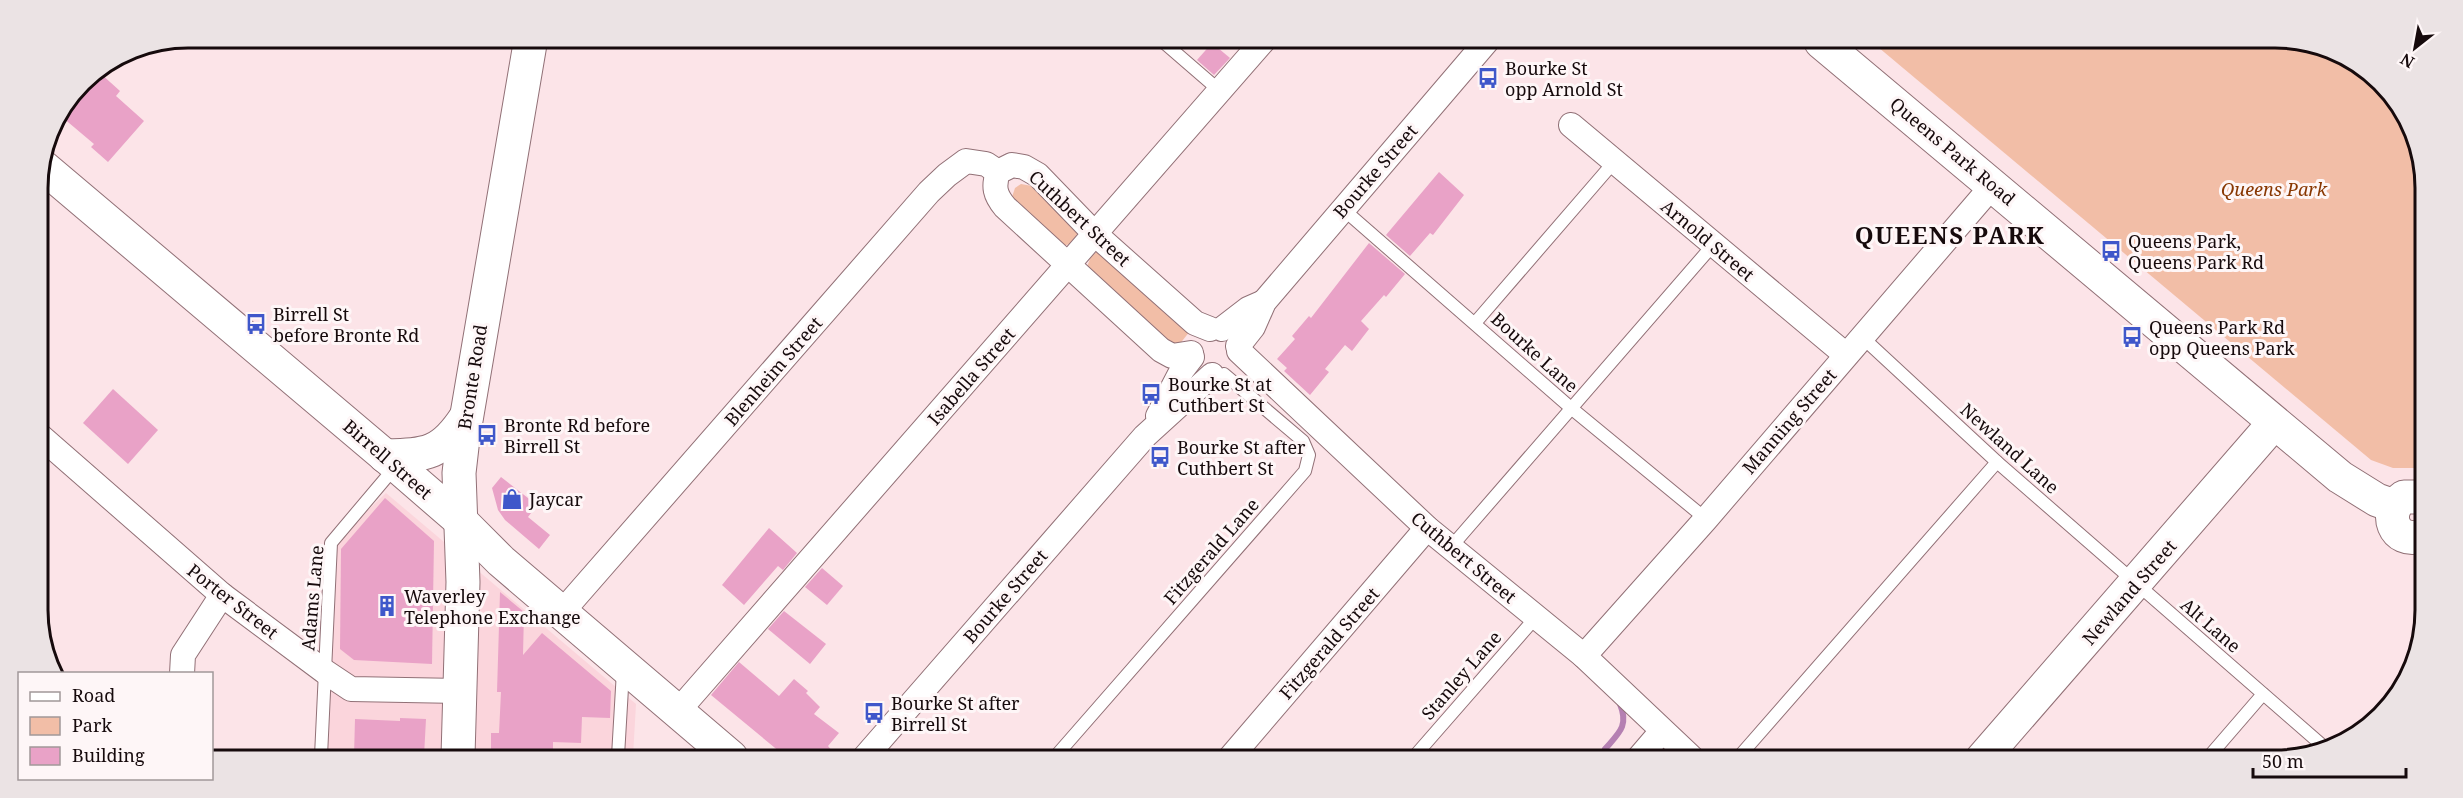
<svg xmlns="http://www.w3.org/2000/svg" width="2463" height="798" font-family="'Noto Serif',serif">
  <rect width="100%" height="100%" fill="#fce4e8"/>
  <polygon fill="#fbd5dc" points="386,493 636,704 633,756 326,756 336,540"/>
  <g fill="#f2bea7">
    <polygon points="1872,42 2314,43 2388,89 2423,159 2421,468 2393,468 2371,460"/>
    <polygon points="1021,184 1032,186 1078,232 1073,243 1063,246 1012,197 1015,188"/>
    <polygon points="1098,251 1190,331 1179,345 1169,342 1087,267 1091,256"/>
  </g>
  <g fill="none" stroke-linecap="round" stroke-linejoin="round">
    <path stroke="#b580b2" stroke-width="6" d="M1605,749c14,-16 24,-23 15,-45"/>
  </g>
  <g fill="#e9a2c7">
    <polygon points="1212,43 1230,58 1214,75 1197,60"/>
    <polygon points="100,73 120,91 116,96 144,121 108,162 91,147 94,144 62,117"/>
    <polygon points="1439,172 1464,195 1433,235 1430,233 1410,256 1386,235"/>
    <polygon points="1369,243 1405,274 1386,297 1384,295 1361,321 1369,329 1352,351 1345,345 1325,369 1329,372 1310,395 1284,371 1287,368 1277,359 1295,339 1292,336 1309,316 1311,318"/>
    <polygon points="113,389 158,430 128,464 83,423"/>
    <polygon points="501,477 537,505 528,517 550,535 539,549 505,520 498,510 492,488"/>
    <polygon points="385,498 434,541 432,664 354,660 340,649 341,549"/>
    <polygon points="769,528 797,553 783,570 778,566 744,605 722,585"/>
    <polygon points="822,568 843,586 827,605 805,587"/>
    <polygon points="500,592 524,612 523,655 542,633 611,691 610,718 582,717 581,743 553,742 553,756 491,756 491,733 499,733 501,692 497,692"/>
    <polygon points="784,611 826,644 810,664 768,629"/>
    <polygon points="739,662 779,696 794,679 808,691 806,693 820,707 814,714 839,733 828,746 837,757 786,757 711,695"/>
    <polygon points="400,718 426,719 424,756 354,756 355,719 400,721"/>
  </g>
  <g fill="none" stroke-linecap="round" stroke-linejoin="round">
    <defs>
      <g id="lane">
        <polyline points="1161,40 1220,91"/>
        <polyline points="1343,209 1571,408 1706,519"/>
        <polyline points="1475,323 1614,162"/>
        <polyline points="1862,337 1997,462 2323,746"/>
        <polyline points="1451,547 1713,245"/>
        <polyline points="321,756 331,543 396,466"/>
        <polyline points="618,756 623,671"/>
        <polyline points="1055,757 1305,471 1309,455 1303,441 1224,374"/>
        <polyline points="1413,758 1537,616"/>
        <polyline points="1737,759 1997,462"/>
        <polyline points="2206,760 2263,694"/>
      </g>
      <g id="street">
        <polyline points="1571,125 1846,355"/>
        <polyline points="1222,329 1248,309 1264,302"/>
        <polyline points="1238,346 1253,327 1264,302 1487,41"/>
        <polyline points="1239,351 1427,528 1584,656 1693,759"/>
        <path d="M1191,353l-19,3 -11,-6 -156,-143c-10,-12 -12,-20 -7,-35l14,-7 12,2 14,8 57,59 100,89 15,6"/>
        <polyline points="1158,416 1182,370 1192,357"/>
        <polyline points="39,435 222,595 324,671 351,689 460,691"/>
        <polyline points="562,612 929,192 947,175 966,161 986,164 998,172"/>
        <polyline points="1584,656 1706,519 1993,185"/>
        <polyline points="182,674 183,655 222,595"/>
        <polyline points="678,711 1264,40"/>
        <polyline points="865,757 1145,436 1212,375"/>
        <polyline points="1230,758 1427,528"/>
        <polyline points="1638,759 1662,731"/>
      </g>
      <g id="secondary">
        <polyline points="1821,42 2340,477 2377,500 2394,506"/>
        <polyline points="41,165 397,466 463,523 501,561 731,757"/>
        <path d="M385,456c42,-1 57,-2 81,-39"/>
        <path d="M2421,536c-27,9 -39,-24 -17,-39h17"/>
        <polyline points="458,756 463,582 459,473 463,438 531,38"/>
        <polyline points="1982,759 2274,423"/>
      </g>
    </defs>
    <use href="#lane" stroke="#917076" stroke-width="14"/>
    <use href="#street" stroke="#917076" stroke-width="26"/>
    <use href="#secondary" stroke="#917076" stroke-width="35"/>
    <use href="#lane" stroke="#fff" stroke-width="12"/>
    <use href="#street" stroke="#fff" stroke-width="24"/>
    <use href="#secondary" stroke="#fff" stroke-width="33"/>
  </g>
  <defs>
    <symbol id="bus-bare" viewBox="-9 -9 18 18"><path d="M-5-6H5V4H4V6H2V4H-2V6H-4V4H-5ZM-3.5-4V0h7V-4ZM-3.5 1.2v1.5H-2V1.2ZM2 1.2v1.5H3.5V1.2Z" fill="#3f57ca" stroke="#fef6f7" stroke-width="2.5" paint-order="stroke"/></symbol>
    <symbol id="shop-bare" viewBox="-9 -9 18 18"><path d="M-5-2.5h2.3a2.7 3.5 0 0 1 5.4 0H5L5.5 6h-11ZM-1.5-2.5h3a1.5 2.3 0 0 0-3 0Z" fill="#3f57ca" stroke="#fef6f7" stroke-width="2.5" paint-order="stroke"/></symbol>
    <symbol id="building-bare" viewBox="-9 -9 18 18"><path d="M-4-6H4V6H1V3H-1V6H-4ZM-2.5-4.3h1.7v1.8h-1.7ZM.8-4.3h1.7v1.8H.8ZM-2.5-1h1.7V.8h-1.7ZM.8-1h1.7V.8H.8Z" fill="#3f57ca" stroke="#fef6f7" stroke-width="2.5" paint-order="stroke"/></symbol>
  </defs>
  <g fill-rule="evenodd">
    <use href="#bus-bare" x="1473" y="63" width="30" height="30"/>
    <use href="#bus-bare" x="2096" y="236" width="30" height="30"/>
    <use href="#bus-bare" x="241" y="309" width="30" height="30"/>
    <use href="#bus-bare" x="2117" y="322" width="30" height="30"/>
    <use href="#bus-bare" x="1136" y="379" width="30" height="30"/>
    <use href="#bus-bare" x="472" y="420" width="30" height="30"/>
    <use href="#bus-bare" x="1145" y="442" width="30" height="30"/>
    <use href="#shop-bare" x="497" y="484" width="30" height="30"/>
    <use href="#building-bare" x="372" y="591" width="30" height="30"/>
    <use href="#bus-bare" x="859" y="698" width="30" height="30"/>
  </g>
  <g text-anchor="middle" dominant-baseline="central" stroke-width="6" stroke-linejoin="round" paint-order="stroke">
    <g font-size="18" fill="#160a0c" stroke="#fef6f7" text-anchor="start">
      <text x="1505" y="68">Bourke St<tspan x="1505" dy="21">opp Arnold St</tspan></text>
      <text x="2128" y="241">Queens Park,<tspan x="2128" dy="21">Queens Park Rd</tspan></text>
      <text x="273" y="314">Birrell St<tspan x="273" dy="21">before Bronte Rd</tspan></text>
      <text x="2149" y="327">Queens Park Rd<tspan x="2149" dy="21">opp Queens Park</tspan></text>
      <text x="1168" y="384">Bourke St at<tspan x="1168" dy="21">Cuthbert St</tspan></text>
      <text x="504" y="425">Bronte Rd before<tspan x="504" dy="21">Birrell St</tspan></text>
      <text x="1177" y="447">Bourke St after<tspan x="1177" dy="21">Cuthbert St</tspan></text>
      <text x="529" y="499">Jaycar</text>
      <text x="404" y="596">Waverley<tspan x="404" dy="21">Telephone Exchange</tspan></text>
      <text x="891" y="703">Bourke St after<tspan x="891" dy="21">Birrell St</tspan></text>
    </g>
    <g font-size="18" fill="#160a0c" stroke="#fef6f7">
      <text transform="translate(1953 151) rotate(40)">Queens Park Road</text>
      <text transform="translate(1375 171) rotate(-49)">Bourke Street</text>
      <text transform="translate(1080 218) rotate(43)">Cuthbert Street</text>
      <text transform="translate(1708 240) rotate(40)">Arnold Street</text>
      <text transform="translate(1535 352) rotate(42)">Bourke Lane</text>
      <text transform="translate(773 371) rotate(-49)">Blenheim Street</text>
      <text transform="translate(971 376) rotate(-49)">Isabella Street</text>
      <text transform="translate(472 377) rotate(-81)">Bronte Road</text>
      <text transform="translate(1789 421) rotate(-49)">Manning Street</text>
      <text transform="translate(2010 448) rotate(42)">Newland Lane</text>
      <text transform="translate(388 459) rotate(41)">Birrell Street</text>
      <text transform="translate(1211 551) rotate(-49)">Fitzgerald Lane</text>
      <text transform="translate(1464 557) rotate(40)">Cuthbert Street</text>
      <text transform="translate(2129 592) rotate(-49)">Newland Street</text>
      <text transform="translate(1005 596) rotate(-49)">Bourke Street</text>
      <text transform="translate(312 598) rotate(-85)">Adams Lane</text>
      <text transform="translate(233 601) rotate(38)">Porter Street</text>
      <text transform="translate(2211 625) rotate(41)">Alt Lane</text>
      <text transform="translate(1329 643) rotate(-49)">Fitzgerald Street</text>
      <text transform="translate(1461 675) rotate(-49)">Stanley Lane</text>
    </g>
    <g font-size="18" font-style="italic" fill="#883702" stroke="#fef6f7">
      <text x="2274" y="189">Queens Park</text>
    </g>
    <g font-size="24" font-weight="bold" letter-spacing="1.5" fill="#160a0c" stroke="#fef6f7">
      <text x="1950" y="234">QUEENS PARK</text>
    </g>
  </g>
  <path d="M0 0H2463V798H0ZM188 48H2275A140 140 0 0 1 2415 188V610A140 140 0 0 1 2275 750H188A140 140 0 0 1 48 610V188A140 140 0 0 1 188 48Z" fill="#ebe3e4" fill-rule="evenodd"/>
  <path fill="none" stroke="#160a0c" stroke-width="3" d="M188 48H2275A140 140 0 0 1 2415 188V610A140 140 0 0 1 2275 750H188A140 140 0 0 1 48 610V188A140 140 0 0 1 188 48Z"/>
  <rect x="18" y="672" width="195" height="108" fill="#fef6f7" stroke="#a19899" stroke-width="1.5"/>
  <rect x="30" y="692" width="30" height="9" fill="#ffffff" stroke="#a19899" stroke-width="1.5"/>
  <text x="72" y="702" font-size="18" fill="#160a0c">Road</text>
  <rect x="30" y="717" width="30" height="18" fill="#f2bea7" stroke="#a19899" stroke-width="1.5"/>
  <text x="72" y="732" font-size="18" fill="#160a0c">Park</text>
  <rect x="30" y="747" width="30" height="18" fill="#e9a2c7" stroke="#a19899" stroke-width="1.5"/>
  <text x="72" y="762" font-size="18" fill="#160a0c">Building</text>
  <g transform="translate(2415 48) rotate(211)" stroke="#fef6f7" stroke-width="4.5" paint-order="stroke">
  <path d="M0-4.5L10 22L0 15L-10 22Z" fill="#160a0c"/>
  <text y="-9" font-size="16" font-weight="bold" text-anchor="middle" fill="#160a0c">N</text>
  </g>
  <path d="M2253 768v9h153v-9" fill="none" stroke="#160a0c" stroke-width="3"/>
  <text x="2262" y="768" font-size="18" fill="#160a0c" stroke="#fef6f7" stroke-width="4.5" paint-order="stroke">50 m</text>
</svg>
